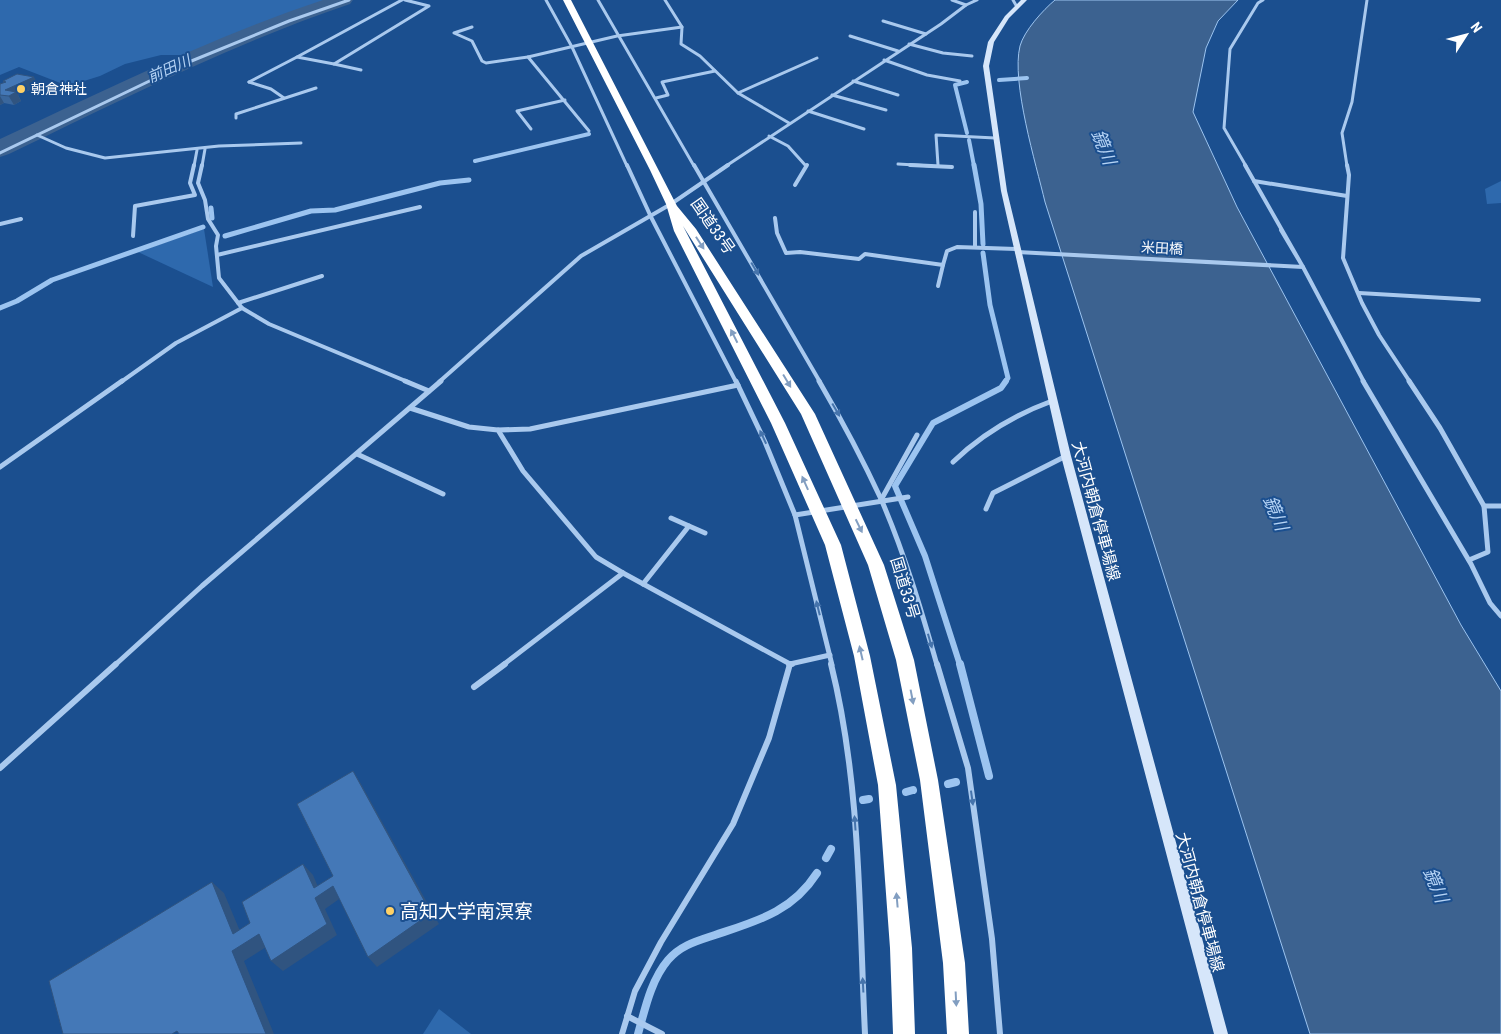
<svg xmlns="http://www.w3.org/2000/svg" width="1501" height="1034" font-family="'Roboto Condensed','Noto Sans JP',sans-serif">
  <rect width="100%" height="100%" fill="#1b4f8f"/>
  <g fill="#2e69ad">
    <polygon points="0,0 335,0 185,55 161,55 125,64 100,76 68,86 19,67 0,75"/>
    <polygon points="1501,181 1501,203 1487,204 1485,189"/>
    <polygon points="204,229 213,287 138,252"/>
    <polygon points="439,1009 471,1034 423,1034"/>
  </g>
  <path fill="#3c6290" stroke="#9cc4f0" d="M1055,0h183l-20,21 -12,27 -13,64 44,95 224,418 40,66v343h-191l-265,-832c-9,-38 -34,-120 -25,-156 4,-15 23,-36 35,-46z"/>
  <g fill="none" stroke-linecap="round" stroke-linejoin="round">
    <g stroke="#9cc4f0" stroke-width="4">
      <polyline points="999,80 1027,78"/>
      <polyline points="967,82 955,85 967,133"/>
      <polyline points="969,140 974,166"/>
      <polyline points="475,161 589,134"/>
    </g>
    <g stroke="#9cc4f0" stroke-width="5">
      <polyline points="974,165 981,204 983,244"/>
      <polyline points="211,208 212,218"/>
      <polyline points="225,236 311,211 335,210 440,183 469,180"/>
      <polyline points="983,253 990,305 1008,378 1005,382"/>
      <polyline points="0,308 17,301 52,280 203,227"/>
    </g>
    <polyline stroke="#9cc4f0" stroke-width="6" points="960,665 925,556 895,486 933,423 1001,388 1006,381"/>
    <g stroke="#9cc4f0" stroke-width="8">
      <polyline points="960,664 989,776"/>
      <polyline points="948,784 956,782"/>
      <polyline points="906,792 913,790"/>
      <polyline points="863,800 869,799"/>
      <polyline points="826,858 831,849"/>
      <path d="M638,1034c7,-25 13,-54 30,-74 13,-15 29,-19 47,-25 42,-14 77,-23 102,-62"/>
    </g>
    <path fill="#3c6290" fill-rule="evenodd" d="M323,0h30l-3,4c-118,40 -229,96 -341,150l-9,3v-18c106,-49 212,-102 323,-139z"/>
    <g stroke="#a9c9ee" stroke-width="3">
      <polyline points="402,0 297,57 334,64 429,6 405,0"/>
      <polyline points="546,0 572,47 627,166"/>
      <polyline points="598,0 694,166"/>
      <polyline points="665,0 682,27 681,44 700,56 738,93 789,123"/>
      <polyline points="952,0 966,5"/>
      <polyline points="1013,0 1017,7"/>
      <polyline points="883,21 926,34"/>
      <polyline points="472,27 454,33 472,41 482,61 486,63 528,57"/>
      <polyline points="850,36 898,51"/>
      <polyline points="909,44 943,53 972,56"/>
      <polyline points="884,60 927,75 960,81"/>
      <polyline points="334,64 361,70"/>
      <polyline points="853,81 898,95"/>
      <polyline points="249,82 297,57"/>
      <polyline points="249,82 271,89 284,98"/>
      <polyline points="738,93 817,58"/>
      <polyline points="832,95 886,110"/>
      <polyline points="656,98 668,95 662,82 715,71"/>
      <polyline points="808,111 864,129"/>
      <polyline points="236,118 236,114 316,88"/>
      <polyline points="531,129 517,111 565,100"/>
      <polyline points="589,131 528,57 617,36 682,27"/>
      <polyline points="37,135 66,148 105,158 219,146 301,143"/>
      <polyline points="769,136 788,146 806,166"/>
      <polyline points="0,153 189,62 289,21 349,0"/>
      <polyline points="898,164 932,166"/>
      <polyline points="938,165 936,135 995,138"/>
      <polyline points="194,166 197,150"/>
      <polyline points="202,166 205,149"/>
      <polyline points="726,166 941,24 966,5 977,0"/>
      <polyline points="1246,166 1224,128 1230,49 1258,3 1263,0"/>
      <polyline points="1347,166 1342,133 1352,102 1367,0"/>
    </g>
    <g stroke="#a9c9ee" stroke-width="4">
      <polyline points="202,165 198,183 205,200 208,219 218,235 216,246 219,278 242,308"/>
      <polyline points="627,165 651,217 736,382"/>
      <polyline points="694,165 820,382"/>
      <polyline points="910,165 952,167"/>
      <polyline points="1245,165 1303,267 1281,230"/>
      <polyline points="1347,165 1349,175 1343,258 1362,303 1379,335 1410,382"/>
      <polyline points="1254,181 1347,196"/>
      <polyline points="795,185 807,165"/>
      <polyline points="975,212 975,247"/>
      <polyline points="775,218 777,233 786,253 800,252 859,259 865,254 943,265 947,251 957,247 1016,249"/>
      <polyline points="0,224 21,219"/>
      <polyline points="133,236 135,206 195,195 190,183 194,165"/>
      <polyline points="1017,252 1303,267 1364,382"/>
      <polyline points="217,255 420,207"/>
      <polyline points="938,286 943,265"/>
      <polyline points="1359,293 1479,300"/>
      <polyline points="238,303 322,276"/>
      <polyline points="121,382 176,343 242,308 269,324 408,382"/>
      <polyline points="439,382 581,256 671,204 728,165"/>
    </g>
    <g stroke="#a9c9ee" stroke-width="5">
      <polyline points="405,381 429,391"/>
      <polyline points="736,381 765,442 795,515 832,665"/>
      <path d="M819,381c22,38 43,77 62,118 23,53 40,110 56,166"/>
      <polyline points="1363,381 1471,564 1490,603 1501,616"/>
      <polyline points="1409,381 1440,428 1484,506 1488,552 1469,560"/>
      <polyline points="410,408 469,427 498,430 523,471 596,557 623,573 790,664 830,655"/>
      <polyline points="498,430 530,429 738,385"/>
      <polyline points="357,454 443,494"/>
      <path d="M953,462c29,-28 61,-47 99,-61"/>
      <polyline points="0,467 122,381"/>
      <polyline points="881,500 917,435"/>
      <polyline points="1484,506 1501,506"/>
      <polyline points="986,509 993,493 1066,456"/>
      <polyline points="795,515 908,497"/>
      <polyline points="689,526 705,533"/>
      <polyline points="643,584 689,526 671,518"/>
      <polyline points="115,665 202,586 441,381"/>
      <polyline points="503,665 623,573"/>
    </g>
    <g stroke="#a9c9ee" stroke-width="6">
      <polyline points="789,664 792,664"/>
      <path d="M831,664c30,120 28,247 34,370"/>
      <polyline points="937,664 968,768 992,939 1000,1034"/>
      <polyline points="474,687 505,664"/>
      <polyline points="0,768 116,664"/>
      <polyline points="627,1016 662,1034"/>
      <polyline points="622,1034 635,991 661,942 733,824 769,738 790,664"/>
    </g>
    <polygon fill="#d6e6fa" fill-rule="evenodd" points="1021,0 1027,0 1009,18 994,42 989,66 1007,191 1071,456 1228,1034 1214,1034 1061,456 1001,191 983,66 988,42 1005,16"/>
    <polygon fill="#fff" fill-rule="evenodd" points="563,0 571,0 677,206 696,229 815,414 884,565 914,660 938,780 965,963 969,1034 947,1034 943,963 920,780 896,660 868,565 801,414 683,226 785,423 841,545 870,656 896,785 912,948 915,1034 893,1034 890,948 878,785 854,656 825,545 771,423 674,231 666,204 650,170"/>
  </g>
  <polygon fill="#3a679d" points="3,81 39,86 18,95 21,101 14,105 4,103 0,105 0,84 4,83"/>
  <g fill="#305480">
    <polygon points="34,77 39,86 18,95 21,101 14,105 5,90"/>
    <polygon points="0,96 4,103 0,105"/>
    <polygon points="353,771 361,784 439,924 377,967 368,957"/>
    <polygon points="303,864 313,875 321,894 333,886 342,897 325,909 337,935 283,971 271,961 315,898 314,888"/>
    <polygon points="212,882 224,893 245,943 259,934 271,944 244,961 274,1034 266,1034 232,951 233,934"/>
  </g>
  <g fill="#4478b7" stroke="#305480">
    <polygon points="17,74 34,77 5,90 16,92 9,96 0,95 0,84 6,82 3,81"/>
    <polygon points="353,771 431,913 368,957 333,886 315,898 327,924 271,961 259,934 232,951 266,1034 179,1034 177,1031 172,1034 63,1034 49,981 212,882 233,934 250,923 242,902 303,864 314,888 333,876 297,804"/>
  </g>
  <defs><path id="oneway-solid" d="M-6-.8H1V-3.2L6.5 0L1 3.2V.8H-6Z" transform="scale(1.25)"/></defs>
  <g fill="#829ec1">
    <use href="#oneway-solid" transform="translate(700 243) rotate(57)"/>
    <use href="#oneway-solid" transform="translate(734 336) rotate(-117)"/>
    <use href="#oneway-solid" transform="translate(787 381) rotate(59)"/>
    <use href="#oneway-solid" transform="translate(805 483) rotate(-114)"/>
    <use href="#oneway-solid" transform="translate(859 526) rotate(64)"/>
    <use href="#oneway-solid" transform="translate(861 653) rotate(-103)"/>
    <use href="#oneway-solid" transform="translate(912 697) rotate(79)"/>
    <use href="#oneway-solid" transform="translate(897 900) rotate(-95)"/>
    <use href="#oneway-solid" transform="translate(956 999) rotate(87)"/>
  </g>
  <g fill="#4674ac">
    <use href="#oneway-solid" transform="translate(755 269) rotate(60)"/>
    <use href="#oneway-solid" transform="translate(836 410) rotate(60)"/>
    <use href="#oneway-solid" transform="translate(763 437) rotate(-115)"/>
    <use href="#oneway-solid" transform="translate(818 608) rotate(-104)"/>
    <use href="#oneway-solid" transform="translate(930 641) rotate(74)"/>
    <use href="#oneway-solid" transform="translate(972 798) rotate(82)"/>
    <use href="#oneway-solid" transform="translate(855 823) rotate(-94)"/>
    <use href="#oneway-solid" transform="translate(863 985) rotate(-93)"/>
  </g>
  <g fill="#ffd166" stroke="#1b4f8f" stroke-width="2">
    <circle cx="21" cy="89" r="5"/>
    <circle cx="390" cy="911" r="5"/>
  </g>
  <g text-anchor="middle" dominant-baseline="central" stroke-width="4" stroke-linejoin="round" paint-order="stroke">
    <g font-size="14" fill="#fff" stroke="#1b4f8f" text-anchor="start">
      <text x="31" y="89">朝倉神社</text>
    </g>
    <g font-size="14" fill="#fff" stroke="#1b4f8f">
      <text transform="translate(1162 248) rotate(3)">米田橋</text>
    </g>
    <g font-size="15" font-style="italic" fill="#b5d3f5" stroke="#1b4f8f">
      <text transform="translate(169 69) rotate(-24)">前田川</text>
    </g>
    <g font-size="16" fill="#fff" stroke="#1b4f8f">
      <text transform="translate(713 226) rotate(55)">国道33号</text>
      <text transform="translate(1096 511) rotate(75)">大河内朝倉停車場線</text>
      <text transform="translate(905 588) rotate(73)">国道33号</text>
      <text transform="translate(1200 902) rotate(75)">大河内朝倉停車場線</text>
    </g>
    <g font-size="18" font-style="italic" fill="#b5d3f5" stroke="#1b4f8f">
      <text transform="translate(1104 147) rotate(68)">鏡川</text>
      <text transform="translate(1276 513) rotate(67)">鏡川</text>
      <text transform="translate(1436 885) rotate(67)">鏡川</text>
    </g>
    <g font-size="19" fill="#fff" stroke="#1b4f8f" text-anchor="start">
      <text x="400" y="911">高知大学南溟寮</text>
    </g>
  </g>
  <g transform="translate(1466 35) rotate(54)" stroke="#1b4f8f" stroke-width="4" paint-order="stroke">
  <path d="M0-4L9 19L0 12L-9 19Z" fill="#ffffff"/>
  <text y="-8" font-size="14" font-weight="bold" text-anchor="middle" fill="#ffffff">N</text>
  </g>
</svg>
